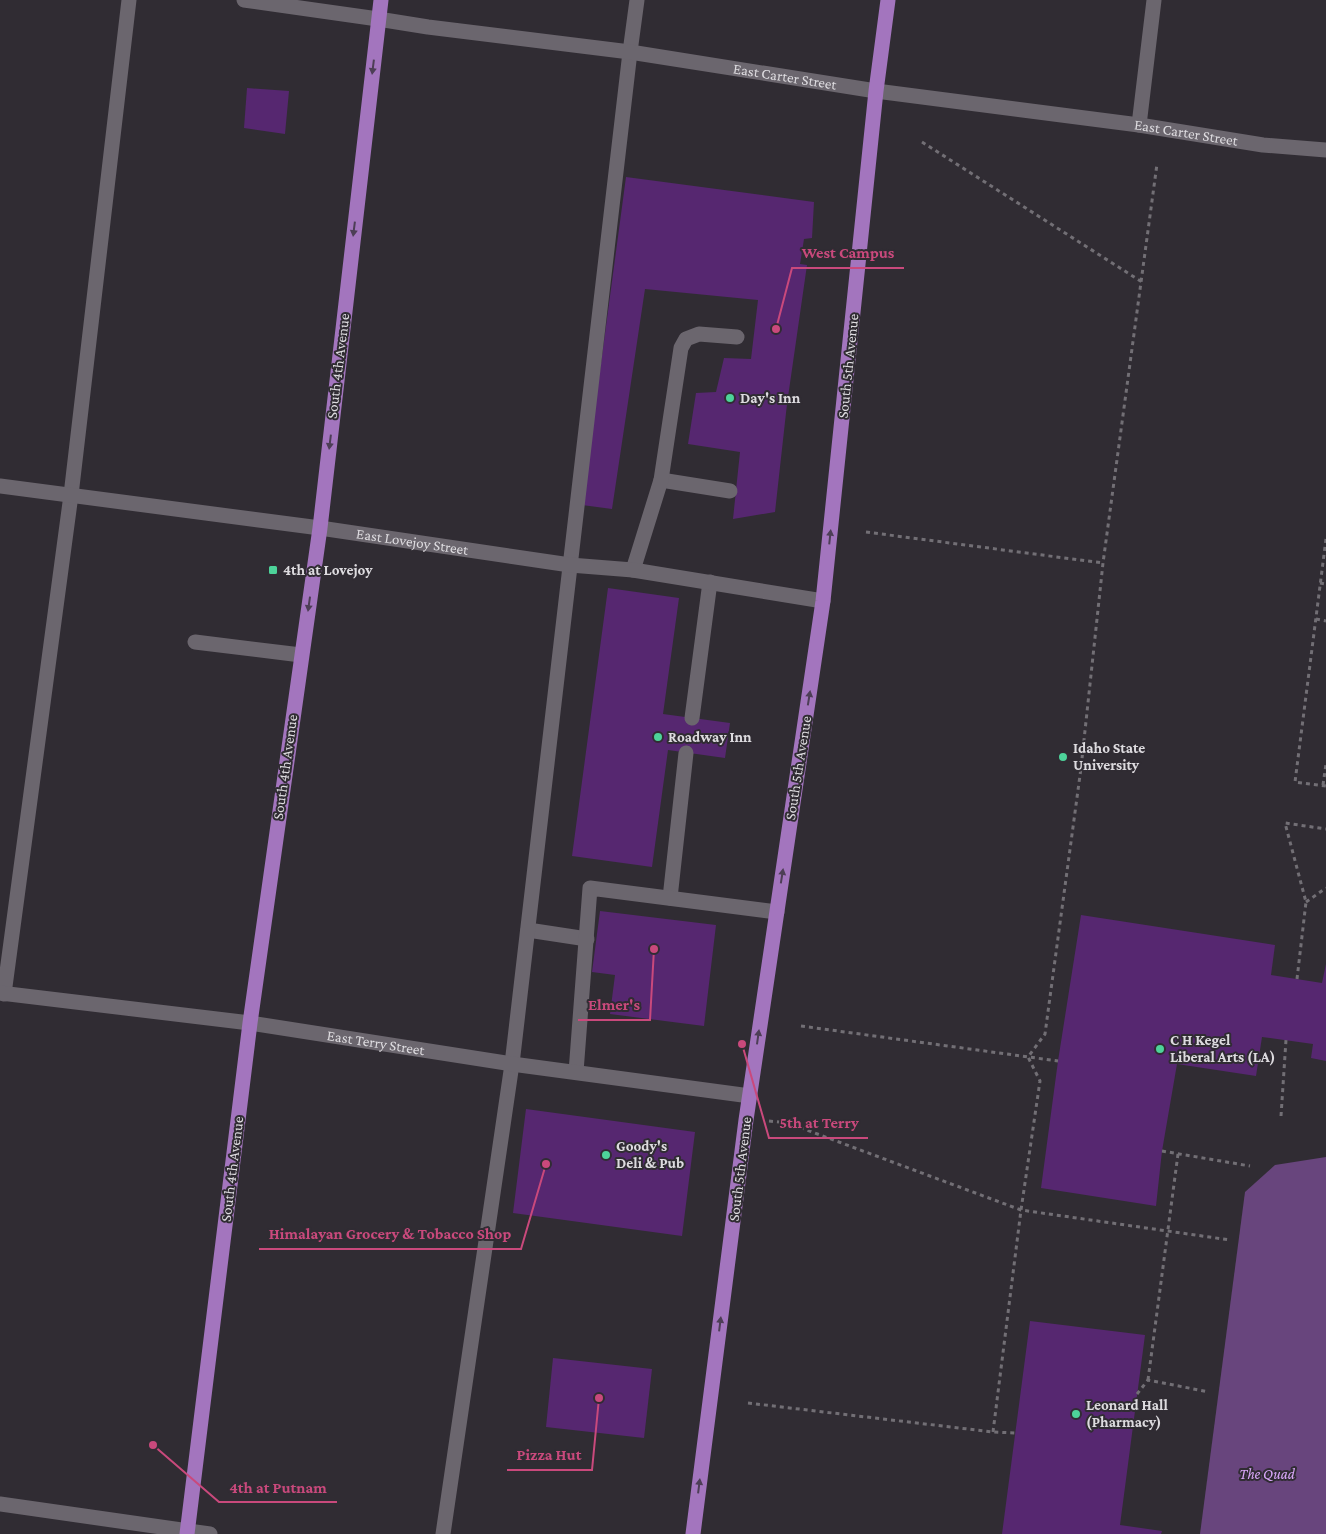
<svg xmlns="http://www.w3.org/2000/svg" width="1326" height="1534" font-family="'Crimson Pro',serif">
  <rect width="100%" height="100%" fill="#302c33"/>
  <polygon fill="#68457d" points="1326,1157 1326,1534 1200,1534 1245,1192 1275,1165"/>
  <g fill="#562770">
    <polygon points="247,88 289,91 285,134 244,128"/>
    <polygon points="626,177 814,202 812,238 804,239 800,264 807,265 787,404 775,512 733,519 740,452 688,444 696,393 716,392 724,358 751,359 758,300 645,289 612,509 582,505"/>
    <polygon points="608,588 679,598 663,714 730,723 725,758 668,750 652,867 572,856"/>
    <polygon points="600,911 716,925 704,1026 610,1014 615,975 592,972"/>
    <polygon points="1081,915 1275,945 1271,975 1322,983 1326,964 1326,1061 1311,1058 1313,1044 1262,1037 1256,1076 1177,1064 1162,1151 1156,1206 1041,1188 1058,1061"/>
    <polygon points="526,1109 695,1132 682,1236 513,1213"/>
    <polygon points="1030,1321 1145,1335 1120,1525 1162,1531 1161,1534 1002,1534"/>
    <polygon points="553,1358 652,1369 644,1438 546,1427"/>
  </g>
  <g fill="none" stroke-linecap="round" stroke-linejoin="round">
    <g stroke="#726f75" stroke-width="3" stroke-dasharray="4 4" stroke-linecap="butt">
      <polyline points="922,142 1142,282"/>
      <polyline points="866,532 1103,563"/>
      <polyline points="1326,539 1295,782 1326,786"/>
      <polyline points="1320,583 1326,584"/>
      <polyline points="1316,619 1326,621"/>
      <polyline points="1323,785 1326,764"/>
      <polyline points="1306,902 1326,888"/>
      <polyline points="1297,979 1306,902 1285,823 1326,829"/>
      <polyline points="801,1026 1058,1061"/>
      <polyline points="1281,1116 1286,1040"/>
      <polyline points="769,1121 788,1123 1021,1210 1230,1240"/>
      <polyline points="1162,1151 1250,1166"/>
      <polyline points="1148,1380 1178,1154"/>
      <polyline points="1137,1394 1148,1380 1209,1392"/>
      <polyline points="748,1403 993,1432 1015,1433"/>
      <polyline points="993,1432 1021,1210 1040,1081 1028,1057 1045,1034 1081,768 1103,563 1157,164"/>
    </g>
    <g stroke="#6b666e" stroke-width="15">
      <polyline points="1139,125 1154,0"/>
      <polyline points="661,480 730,491"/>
      <polyline points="633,570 661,480 681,348 686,339 699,334 737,337"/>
      <polyline points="195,642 301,655"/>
      <polyline points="692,718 710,582"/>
      <polyline points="670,898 686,753"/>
      <polyline points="528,930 587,939"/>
      <polyline points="4,994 71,495 129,0"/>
      <polyline points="576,1072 590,888 777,912"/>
      <polyline points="443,1534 512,1064 630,52 637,0"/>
    </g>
    <g stroke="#6b666e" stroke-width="15">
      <polyline points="244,0 378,19"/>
      <path id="s1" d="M0,486l320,42 250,37 63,5 190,31"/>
      <path id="s2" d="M0,993l250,30 262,41 238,32"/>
      <polyline points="0,1504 210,1534"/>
    </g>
    <path stroke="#6b666e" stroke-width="15" id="s3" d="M378,19l50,8 202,25 246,39 263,34 124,20 63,5"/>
    <g stroke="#a375be" stroke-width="15">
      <polyline points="187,1534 250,1023 320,528 381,0"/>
      <polyline points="693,1534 746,1120 823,601 876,91 888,0"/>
    </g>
  </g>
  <defs><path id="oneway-solid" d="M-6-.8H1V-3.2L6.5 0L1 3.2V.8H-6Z" transform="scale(1.25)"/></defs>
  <g fill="#4d3e56">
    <use href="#oneway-solid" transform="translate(373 67) rotate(97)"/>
    <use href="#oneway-solid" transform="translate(354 229) rotate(97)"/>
    <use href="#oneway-solid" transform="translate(330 442) rotate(97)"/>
    <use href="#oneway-solid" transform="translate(830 537) rotate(-84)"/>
    <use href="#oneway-solid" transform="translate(309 604) rotate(98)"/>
    <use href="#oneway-solid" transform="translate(809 698) rotate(-81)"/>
    <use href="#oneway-solid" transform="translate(782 876) rotate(-81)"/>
    <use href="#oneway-solid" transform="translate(758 1037) rotate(-82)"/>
    <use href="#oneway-solid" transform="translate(720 1324) rotate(-83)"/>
    <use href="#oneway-solid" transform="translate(699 1486) rotate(-83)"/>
  </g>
  <g fill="#4dd39a" stroke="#302c33" stroke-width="2">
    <circle cx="730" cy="398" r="5"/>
    <rect x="268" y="565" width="10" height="10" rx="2.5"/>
    <circle cx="658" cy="737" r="5"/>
    <circle cx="1063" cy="757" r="5"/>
    <circle cx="1160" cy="1049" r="5"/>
    <circle cx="606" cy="1155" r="5"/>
    <circle cx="1076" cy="1414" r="5"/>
  </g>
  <g text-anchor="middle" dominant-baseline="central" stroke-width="4" stroke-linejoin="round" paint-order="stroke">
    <g font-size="15" fill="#dddbdf" stroke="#302c33">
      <text stroke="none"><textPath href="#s3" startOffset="411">East Carter Street</textPath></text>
      <text stroke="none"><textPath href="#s3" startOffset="816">East Carter Street</textPath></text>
      <text transform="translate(338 366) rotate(-83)">South 4th Avenue</text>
      <text transform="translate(848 366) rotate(-84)">South 5th Avenue</text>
      <text stroke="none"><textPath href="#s1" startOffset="416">East Lovejoy Street</textPath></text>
      <text transform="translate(285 767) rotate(-82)">South 4th Avenue</text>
      <text transform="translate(798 768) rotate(-81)">South 5th Avenue</text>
      <text stroke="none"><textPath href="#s2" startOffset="379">East Terry Street</textPath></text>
      <text transform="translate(232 1169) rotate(-83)">South 4th Avenue</text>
      <text transform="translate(740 1169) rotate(-83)">South 5th Avenue</text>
    </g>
    <g font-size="15" font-weight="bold" fill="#dddbdf" stroke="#302c33" text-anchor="start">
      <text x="740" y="398">Day's Inn</text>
      <text x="283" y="570">4th at Lovejoy</text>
      <text x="668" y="737">Roadway Inn</text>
      <text x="1073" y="748">Idaho State<tspan x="1073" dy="17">University</tspan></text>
      <text x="1170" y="1040">C H Kegel<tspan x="1170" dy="17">Liberal Arts (LA)</tspan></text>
      <text x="616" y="1146">Goody's<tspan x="616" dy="17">Deli &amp; Pub</tspan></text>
      <text x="1086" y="1405">Leonard Hall<tspan x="1086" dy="17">(Pharmacy)</tspan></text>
    </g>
    <g font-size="15" font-style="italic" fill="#d9a7f9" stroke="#302c33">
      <text x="1267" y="1474">The Quad</text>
    </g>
  </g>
  <path fill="none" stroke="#c9497c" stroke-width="2" d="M776 329L792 268H904M654 949L650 1020H578M742 1044L769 1138H868M546 1164L521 1249H259M599 1398L592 1470H507M153 1445L219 1502H337"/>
  <g fill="#c9497c" stroke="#302c33" stroke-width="2">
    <circle cx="776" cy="329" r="5"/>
    <circle cx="654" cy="949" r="5"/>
    <circle cx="742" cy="1044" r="5"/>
    <circle cx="546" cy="1164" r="5"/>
    <circle cx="599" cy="1398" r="5"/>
    <circle cx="153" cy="1445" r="5"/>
  </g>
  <g font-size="16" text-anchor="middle" font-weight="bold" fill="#c9497c" stroke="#302c33" stroke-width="4" stroke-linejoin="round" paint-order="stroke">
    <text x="848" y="258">West Campus</text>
    <text x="614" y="1010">Elmer's</text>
    <text x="819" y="1128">5th at Terry</text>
    <text x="390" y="1239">Himalayan Grocery &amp; Tobacco Shop</text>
    <text x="549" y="1460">Pizza Hut</text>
    <text x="278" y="1493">4th at Putnam</text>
  </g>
</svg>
